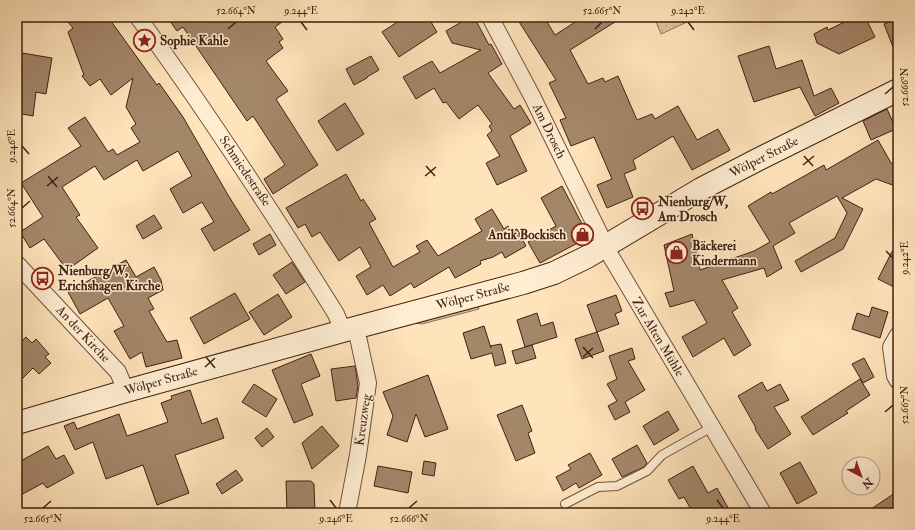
<svg xmlns="http://www.w3.org/2000/svg" width="915" height="530" font-family="'IM FELL Double Pica',serif">
  <defs>
    <pattern id="grass-dots" width="8" height="8" patternUnits="userSpaceOnUse"><rect width="8" height="8" fill="#dfc29d"/><path d="M2 2h.1M6 6h.1" fill="none" stroke="#c1a686" stroke-width="1.8" stroke-linecap="round"/></pattern>
  </defs>
  <rect width="100%" height="100%" fill="#ffe3ba"/>
  <filter id="stains"><feTurbulence type="fractalNoise" baseFrequency=".005" numOctaves="4"/><feColorMatrix values="0 0 0 0 .2 0 0 0 0 .09 0 0 0 0 .02 0 0 0 .5 -.17"/></filter>
  <radialGradient id="worn" r=".72"><stop offset=".6" stop-color="#630" stop-opacity="0"/><stop offset="1" stop-color="#630" stop-opacity=".3"/></radialGradient>
  <g fill="url(#grass-dots)" stroke="#907257">
    <polygon points="654,17 698,17 661,34"/>
    <polygon points="476,302 479,309 422,324 403,321"/>
  </g>
  <g fill="#a48669" stroke="#412111">
    <polygon points="64,17 108,17 157,85 159,83 183,117 228,195 250,230 214,251 201,229 214,222 202,202 183,213 170,189 192,176 178,151 143,171 137,160 104,180 95,166 62,187 80,215 76,217 98,248 67,270 44,239 30,248 20,232 43,217 21,183 81,146 68,128 85,117 108,152 113,149 117,155 140,142 131,128 136,124 126,107 133,78 111,95 100,79 90,86 82,76 84,75 68,32 73,28"/>
    <polygon points="167,17 289,17 275,27 283,39 279,42 283,48 266,61 288,91 276,99 318,165 273,194 264,179 285,165 253,116 247,121 183,27 177,31"/>
    <polygon points="405,17 428,17 437,32 399,57 382,32"/>
    <polygon points="470,17 474,17 489,45 491,44 502,64 488,73 514,109 520,105 531,123 510,136 527,171 497,185 486,163 500,156 487,135 492,131 489,126 492,124 478,105 459,119 446,102 443,103 434,88 416,99 403,77 432,61 440,73 481,50 452,43 446,31"/>
    <polygon points="516,17 544,17 555,35 583,17 623,17 570,50 588,84 603,78 605,82 618,76 637,120 652,114 655,119 678,106 697,140 718,129 730,150 692,170 673,136 633,160 636,169 624,174 633,197 607,208 597,185 612,179 594,137 571,146 560,120 566,118 549,83 556,80"/>
    <polygon points="855,17 865,17 875,37 839,54 817,43 814,34 827,27 828,30"/>
    <polygon points="898,19 898,57 897,57 884,24"/>
    <polygon points="769,46 776,69 802,60 814,96 831,88 839,103 815,116 800,87 754,102 738,56"/>
    <polygon points="22,53 52,58 46,94 36,92 33,116 17,113 17,87"/>
    <polygon points="371,56 379,70 367,77 367,78 354,85 346,69"/>
    <polygon points="345,103 364,134 337,151 318,121"/>
    <polygon points="887,109 896,129 871,140 863,121"/>
    <polygon points="878,140 891,163 898,165 898,187 876,179 842,198 863,209 843,249 801,272 795,261 835,238 847,213 837,196 789,223 795,233 773,246 782,268 767,277 764,268 722,280 738,308 732,312 751,345 734,356 724,338 693,357 682,337 707,323 694,300 670,307 665,293 674,291 664,245 692,234 700,270 754,251 770,242 748,206 771,192 772,194 824,165 826,170"/>
    <polygon points="346,174 361,201 363,199 376,219 369,223 393,267 420,252 416,246 427,240 438,256 482,231 475,219 492,209 504,229 508,226 511,232 517,229 526,246 505,258 502,252 493,257 480,261 481,264 455,278 449,267 414,288 411,283 390,296 383,285 367,295 356,276 371,267 360,247 339,261 320,232 312,237 305,224 298,228 286,208"/>
    <polygon points="562,186 589,237 540,263 528,242 556,226 541,198"/>
    <polygon points="154,215 162,228 143,239 136,226"/>
    <polygon points="270,234 276,245 259,255 253,244"/>
    <polygon points="898,240 898,289 878,279"/>
    <polygon points="126,260 136,277 154,267 161,280 163,290 148,298 154,309 149,311 167,342 177,340 182,358 146,367 142,352 130,359 114,331 124,326 108,298 80,314 68,292"/>
    <polygon points="292,262 305,282 286,294 273,275"/>
    <polygon points="235,293 250,319 204,344 190,318"/>
    <polygon points="278,294 292,317 264,335 249,312"/>
    <polygon points="616,295 622,311 615,314 619,324 597,332 587,305"/>
    <polygon points="872,307 888,312 880,338 852,329 857,313 869,317"/>
    <polygon points="537,313 541,326 553,322 557,337 525,347 517,320"/>
    <polygon points="484,326 491,348 490,346 501,344 506,363 495,366 492,353 471,359 463,333"/>
    <polygon points="597,332 604,351 582,359 575,339"/>
    <polygon points="26,337 32,343 36,339 49,354 45,357 51,363 39,374 33,368 17,384 17,345"/>
    <polygon points="532,345 536,358 516,364 512,351"/>
    <polygon points="632,348 635,359 628,361 645,390 625,402 630,412 615,420 608,406 617,401 607,384 617,379 609,356"/>
    <polygon points="311,354 320,376 301,384 313,415 294,423 272,370"/>
    <polygon points="864,358 874,377 863,383 852,364"/>
    <polygon points="355,366 358,386 356,398 336,401 331,369"/>
    <polygon points="428,375 448,429 425,437 416,414 407,442 387,435 393,416 383,392"/>
    <polygon points="860,379 870,395 846,411 848,413 813,435 801,417"/>
    <polygon points="762,382 767,391 780,384 789,400 774,407 791,434 768,449 755,429 756,428 738,396"/>
    <polygon points="254,384 277,399 266,417 242,402"/>
    <polygon points="190,390 202,424 217,418 224,438 175,455 189,493 157,505 143,465 106,479 93,442 75,450 64,426 74,422 77,429 119,414 127,436 168,422 161,403 172,399 171,396"/>
    <polygon points="522,405 532,431 528,433 535,453 516,461 497,415"/>
    <polygon points="668,411 679,430 654,445 643,426"/>
    <polygon points="322,426 339,446 312,469 302,443"/>
    <polygon points="267,428 274,437 262,447 255,438"/>
    <polygon points="637,445 647,463 644,467 622,477 612,459"/>
    <polygon points="48,446 56,459 64,455 74,473 47,488 43,483 17,497 17,463"/>
    <polygon points="590,453 602,475 579,488 576,483 563,491 556,477 571,469 568,465"/>
    <polygon points="424,461 436,463 434,476 422,474"/>
    <polygon points="800,462 817,493 797,504 780,473"/>
    <polygon points="378,466 412,472 408,493 374,486"/>
    <polygon points="693,466 708,493 717,488 731,513 693,513 684,497 679,499 668,480"/>
    <polygon points="236,470 243,480 222,494 216,484"/>
    <polygon points="286,481 311,481 314,484 315,513 287,513"/>
    <polygon points="898,491 898,513 865,513"/>
  </g>
  <g fill="none" stroke-linecap="round" stroke-linejoin="round">
    <defs>
      <polyline id="lane" points="565,504 598,487 617,486 647,471 662,455 712,427"/>
      <g id="street">
        <path d="M138,17c70,96 135,196 198,297l7,17"/>
        <polyline points="490,17 532,96 610,255 763,513"/>
        <polyline points="17,264 118,372 126,391"/>
        <polyline points="898,335 891,347 895,376 898,381"/>
        <polyline points="347,513 358,455 368,383 356,328"/>
      </g>
      <polyline id="secondary" points="17,423 126,391 343,331 523,283 554,273 587,257 701,189 759,159 898,90"/>
    </defs>
    <use href="#lane" stroke="#70523b" stroke-width="10"/>
    <use href="#street" stroke="#70523b" stroke-width="18"/>
    <use href="#secondary" stroke="#412111" stroke-width="24"/>
    <use href="#lane" stroke="#ffedd2" stroke-width="8"/>
    <use href="#street" stroke="#ffedd2" stroke-width="16"/>
    <use href="#secondary" stroke="#ffedd2" stroke-width="22"/>
  </g>
  <path fill="none" stroke="#412111" stroke-width="1.5" d="M301,22l6,8M688,22l6,8M228,29l8,-7M595,29l7,-7M885,94l8,-7M22,146l7,8M804,156l9,10M803,165l11,-9M426,166l9,10M48,176l9,11M425,176l11,-9M47,186l11,-9M22,208l8,-7M886,251l7,7M583,347l10,11M206,357l9,11M583,357l10,-9M205,367l10,-9M885,412l8,-7M330,500l6,8M717,500l6,8M43,508l8,-7M409,508l8,-7"/>
  <defs>
    <symbol id="sight-ring" viewBox="-11 -11 22 22"><circle r="9.5" fill="#ffedd2" stroke="#8f2418" stroke-width="1.5"/><path d="M0-6L1.8-2.2L6-1.7L2.9 1.2L3.7 5.4L0 3.3L-3.7 5.4L-2.9 1.2L-6-1.7L-1.8-2.2Z" fill="#8f2418"/></symbol>
    <symbol id="bus-ring" viewBox="-11 -11 22 22"><circle r="9.5" fill="#ffedd2" stroke="#8f2418" stroke-width="1.5"/><path d="M-5-6H5V4H4V6H2V4H-2V6H-4V4H-5ZM-3.5-4V0h7V-4ZM-3.5 1.2v1.5H-2V1.2ZM2 1.2v1.5H3.5V1.2Z" fill="#8f2418"/></symbol>
    <symbol id="shop-ring" viewBox="-11 -11 22 22"><circle r="9.5" fill="#ffedd2" stroke="#8f2418" stroke-width="1.5"/><path d="M-5-2.5h2.3a2.7 3.5 0 0 1 5.4 0H5L5.5 6h-11ZM-1.5-2.5h3a1.5 2.3 0 0 0-3 0Z" fill="#8f2418"/></symbol>
  </defs>
  <g fill-rule="evenodd">
    <use href="#sight-ring" x="132" y="28" width="25" height="25"/>
    <use href="#bus-ring" x="630" y="196" width="25" height="25"/>
    <use href="#shop-ring" x="570" y="222" width="25" height="25"/>
    <use href="#shop-ring" x="664" y="240" width="25" height="25"/>
    <use href="#bus-ring" x="30" y="266" width="25" height="25"/>
  </g>
  <g text-anchor="middle" dominant-baseline="central" stroke-width="3" stroke-linejoin="round" paint-order="stroke">
    <g font-size="13" font-weight="bold" fill="#412111" stroke="#ffedd2" text-anchor="start">
      <text x="160" y="41">Sophie Kahle</text>
      <text x="658" y="202">Nienburg/W,<tspan x="658" dy="15">Am Drosch</tspan></text>
      <text x="566" y="235" text-anchor="end">Antik Bockisch</text>
      <text x="692" y="246">Bäckerei<tspan x="692" dy="15">Kindermann</tspan></text>
      <text x="58" y="271">Nienburg/W,<tspan x="58" dy="15">Erichshagen Kirche</tspan></text>
    </g>
    <g font-size="13" fill="#412111" stroke="#ffedd2">
      <text transform="translate(549 131) rotate(64)">Am Drosch</text>
      <text transform="translate(764 157) rotate(-27)">Wölper Straße</text>
      <text transform="translate(245 171) rotate(56)">Schmiedestraße</text>
      <text transform="translate(473 296) rotate(-15)">Wölper Straße</text>
      <text transform="translate(83 334) rotate(47)">An der Kirche</text>
      <text transform="translate(658 337) rotate(59)">Zur Alten Mühle</text>
      <text transform="translate(161 381) rotate(-16)">Wölper Straße</text>
      <text transform="translate(363 420) rotate(-82)">Kreuzweg</text>
    </g>
  </g>
  <rect width="915" height="530" fill="none" stroke="#ffe3ba" stroke-width="44"/>
  <g transform="translate(861 476) rotate(139)"><circle r="19" fill="#ffedd2" stroke="#b39b85"/>
  <path d="M0-3L7 15L0 10L-7 15Z" fill="#8f2418"/>
  <text y="-6" font-size="11" font-weight="bold" text-anchor="middle" fill="#412111">N</text>
  </g>
  <rect x="22" y="22" width="871" height="486" fill="none" stroke="#412111" stroke-width="1.5"/>
  <g font-size="10" text-anchor="middle" fill="#412111">
    <text x="236" y="14">52.664°N</text>
    <text x="301" y="14">9.244°E</text>
    <text x="602" y="14">52.665°N</text>
    <text x="688" y="14">9.242°E</text>
    <text transform="translate(904 87) rotate(-90)" y="4">52.666°N</text>
    <text transform="translate(11 146) rotate(-90)" y="4">9.246°E</text>
    <text transform="translate(11 208) rotate(-90)" y="4">52.664°N</text>
    <text transform="translate(904 258) rotate(-90)" y="4">9.242°E</text>
    <text transform="translate(904 405) rotate(-90)" y="4">52.667°N</text>
    <text x="43" y="522">52.665°N</text>
    <text x="336" y="522">9.246°E</text>
    <text x="409" y="522">52.666°N</text>
    <text x="723" y="522">9.244°E</text>
  </g>
  <rect width="100%" height="100%" filter="url(#stains)"/>
  <rect width="100%" height="100%" fill="url(#worn)"/>
</svg>
